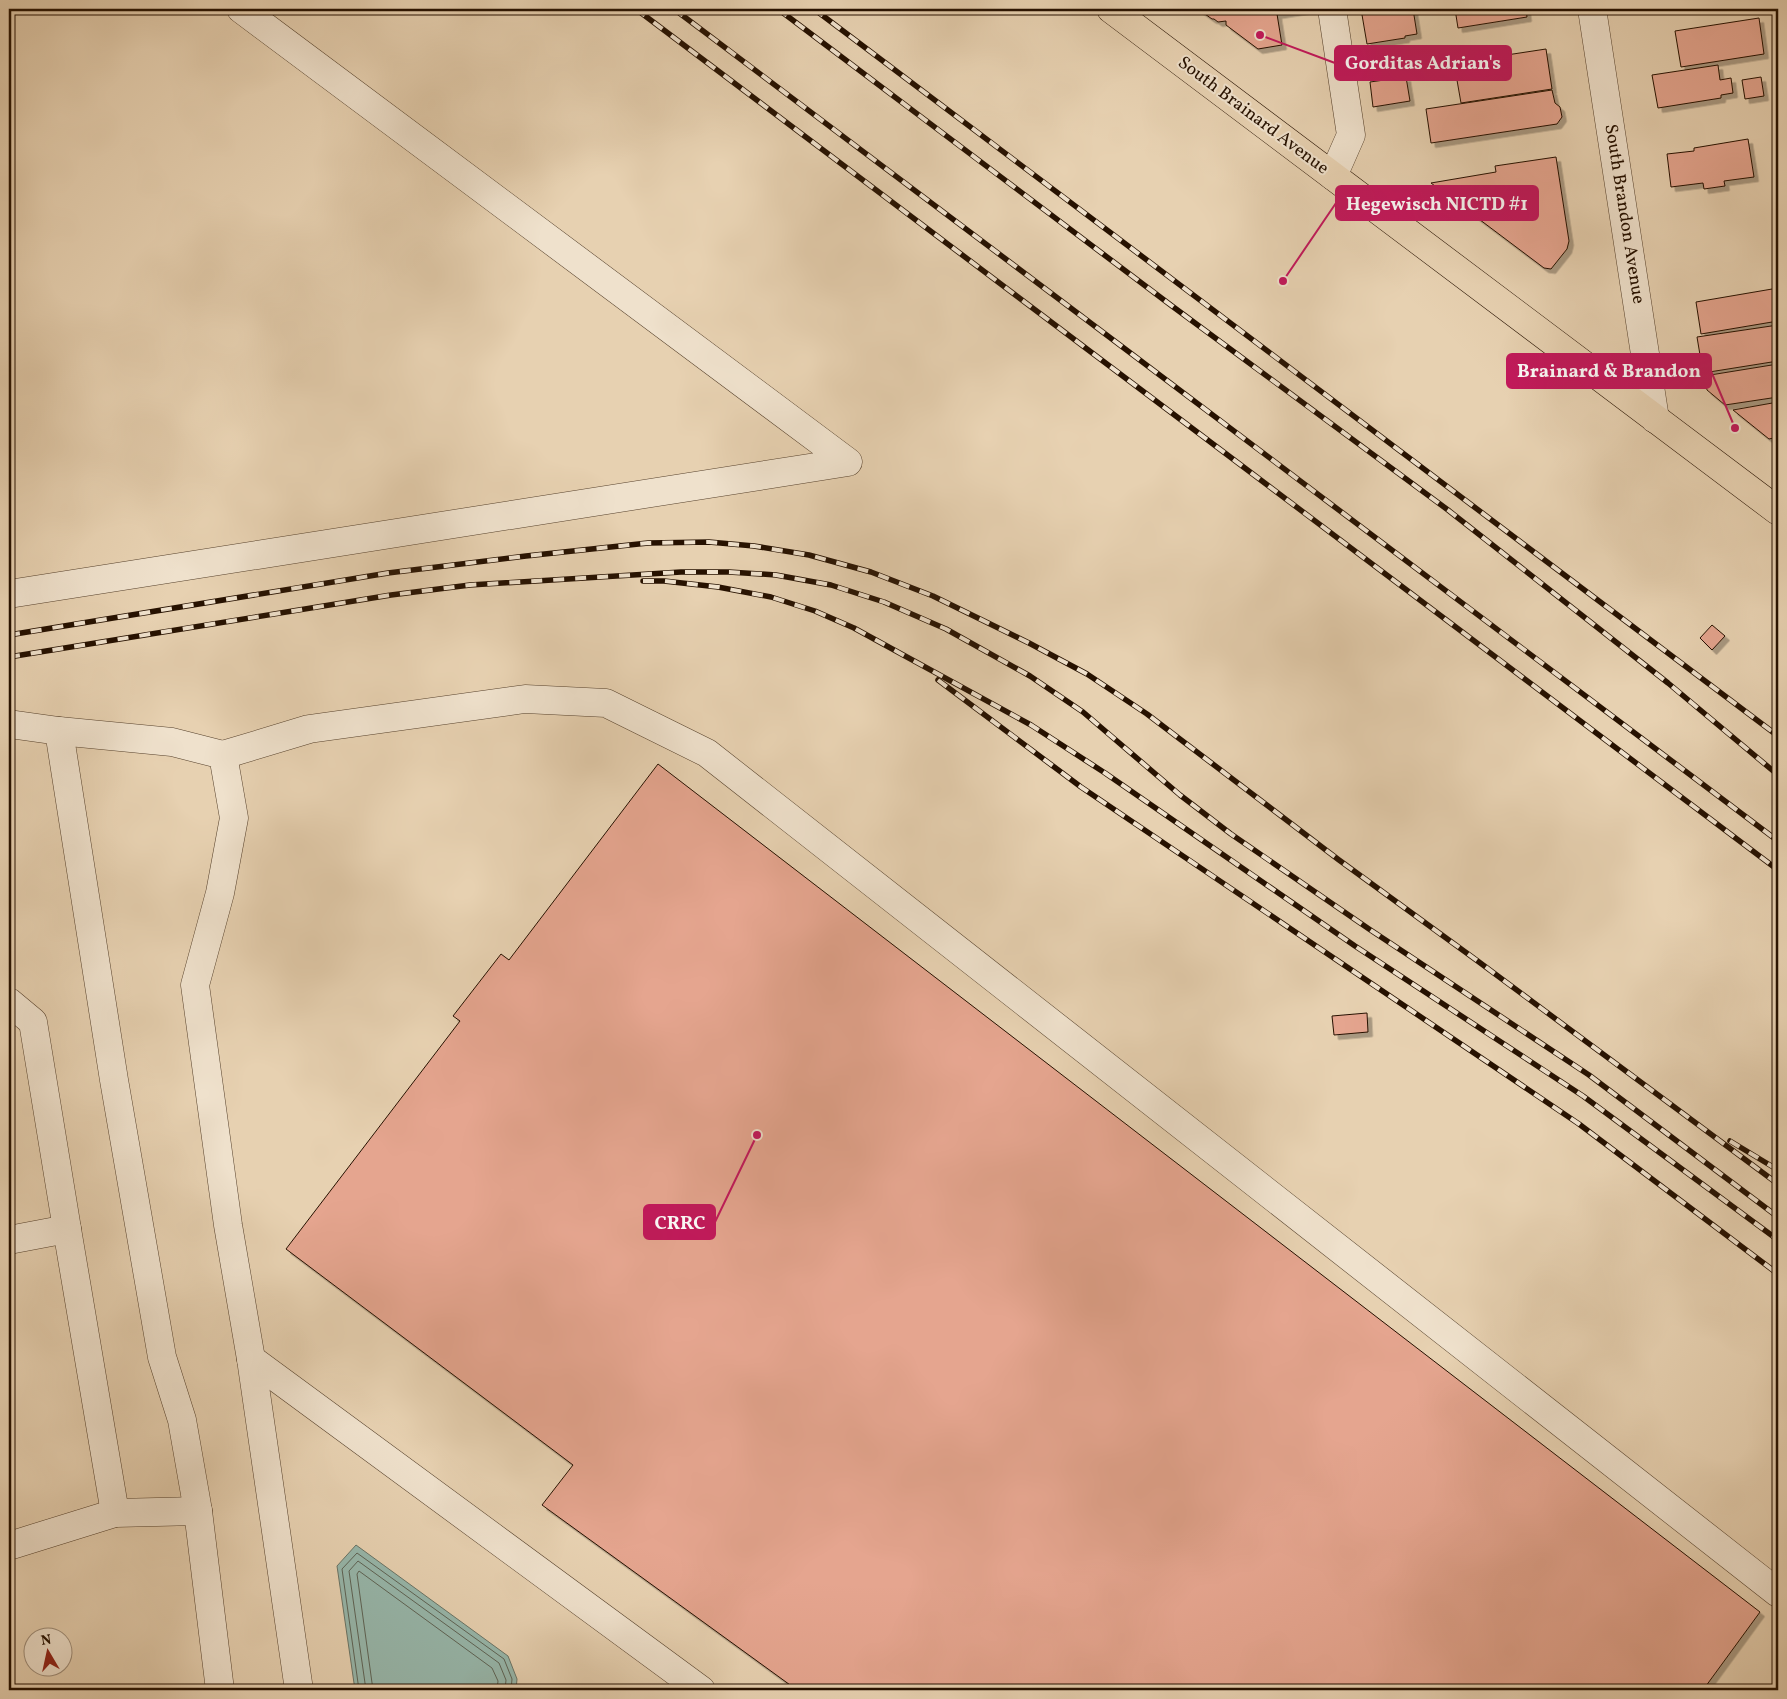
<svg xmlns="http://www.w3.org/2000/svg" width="1787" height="1699" font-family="Vollkorn,serif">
  <defs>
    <filter id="shadow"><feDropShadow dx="4.5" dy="4.5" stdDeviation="0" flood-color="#0004"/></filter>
  </defs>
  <rect width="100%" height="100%" fill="#e7d1b1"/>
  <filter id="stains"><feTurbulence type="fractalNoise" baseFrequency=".004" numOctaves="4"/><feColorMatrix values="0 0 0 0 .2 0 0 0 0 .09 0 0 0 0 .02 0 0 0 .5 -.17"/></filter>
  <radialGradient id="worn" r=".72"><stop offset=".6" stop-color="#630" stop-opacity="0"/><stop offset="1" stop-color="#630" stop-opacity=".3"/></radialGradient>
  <polygon fill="#97b7ab" stroke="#6a7567" points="356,1545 508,1656 517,1679 516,1690 355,1690 337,1566"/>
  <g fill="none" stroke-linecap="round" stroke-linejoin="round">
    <g stroke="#5e6456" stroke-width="1">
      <polyline points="359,1690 342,1569 357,1553 504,1659 512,1679 511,1690"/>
      <polyline points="366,1690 349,1571 358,1561 499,1663 506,1680 505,1690"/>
      <polyline points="373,1690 357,1574 359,1571 492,1668 498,1681 497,1690"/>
    </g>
  </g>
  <g fill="#e5a58f" stroke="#261100" filter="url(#shadow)">
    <polygon points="1198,9 1308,9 1277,14 1282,45 1258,49 1226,25 1226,21 1218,22 1214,19 1212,19"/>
    <polygon points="1361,9 1413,9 1417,34 1405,36 1405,38 1367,44"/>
    <polygon points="1455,9 1526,9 1527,17 1458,28"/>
    <polygon points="1759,18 1764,54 1681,67 1675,31"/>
    <polygon points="1546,49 1552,89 1461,103 1454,63"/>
    <polygon points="1718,65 1720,80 1731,78 1733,93 1721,95 1721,98 1658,108 1652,75"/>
    <polygon points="1406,77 1410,101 1373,107 1370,82"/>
    <polygon points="1761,77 1764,96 1745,99 1742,80"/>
    <polygon points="1552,90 1555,103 1560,107 1562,117 1557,124 1431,143 1426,109"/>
    <polygon points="1748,139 1754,177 1724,181 1725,186 1704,189 1703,183 1671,187 1667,154 1694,151 1694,148"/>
    <polygon points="1556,157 1569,241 1567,249 1551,269 1544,268 1431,183 1496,172 1495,166"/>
    <polygon points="1778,288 1778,321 1701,334 1696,302"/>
    <polygon points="1778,325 1778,361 1703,373 1697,337"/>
    <polygon points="1778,364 1778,397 1725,405 1707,390 1704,376"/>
    <polygon points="1778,402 1778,437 1769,439 1733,410"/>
    <polygon points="1712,625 1725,636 1712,650 1700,638"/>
    <polygon points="658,764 1760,1612 1703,1690 797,1690 542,1505 573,1465 286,1249 460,1021 453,1016 501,954 509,960"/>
    <polygon points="1367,1013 1368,1032 1334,1035 1332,1016"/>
  </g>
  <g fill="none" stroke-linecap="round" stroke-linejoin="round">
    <defs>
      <g id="minor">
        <polyline points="1332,9 1351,135 1333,176"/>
        <polyline points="1592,9 1655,419"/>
        <polyline points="9,594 848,462 241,9"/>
        <polyline points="9,724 59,731 172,742 223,755 234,818 220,893 195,985 228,1225 251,1359 299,1690"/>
        <polyline points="59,731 114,1080 162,1357 182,1420 198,1511 220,1690"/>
        <polyline points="223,755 309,729 525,699 606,703 707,753 1778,1593"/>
        <polyline points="9,1002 33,1022 67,1229 115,1513"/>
        <polyline points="9,1240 67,1229"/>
        <polyline points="251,1359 701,1690"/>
        <polyline points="9,1546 115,1513 198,1511"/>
      </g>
      <polyline id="major" points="1111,9 1778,511"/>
    </defs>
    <use href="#minor" stroke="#56412c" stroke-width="29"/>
    <use href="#major" stroke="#261100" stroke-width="29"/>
    <use href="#minor" stroke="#efe1cc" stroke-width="28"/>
    <use href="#major" stroke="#e7d1b1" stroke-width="28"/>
    <defs>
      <g id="rail">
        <polyline points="636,9 1778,870"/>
        <polyline points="674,9 1778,841"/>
        <polyline points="778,9 1172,306 1448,510 1668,683 1778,775"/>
        <polyline points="814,9 1778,736"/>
        <polyline points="643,581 664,581 718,587 771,597 815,611 854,628 1031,725 1105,773 1355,946 1583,1096 1778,1240"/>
        <polyline points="9,635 388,573 526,556 648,543 709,542 754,546 809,555 871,572 933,596 1029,643 1087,674 1147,714 1339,860 1479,962 1778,1184"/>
        <polyline points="9,657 391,595 470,585 681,572 729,572 776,575 831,585 884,602 946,629 1030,676 1083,712 1180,795 1231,834 1369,929 1589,1075 1778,1217"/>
        <polyline points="938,680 1081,787 1579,1124 1778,1274"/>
        <polyline points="1730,1141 1778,1170"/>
      </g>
    </defs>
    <use href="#rail" stroke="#261100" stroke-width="5.5"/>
    <use href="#rail" stroke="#efe1cc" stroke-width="4" stroke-dasharray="11" stroke-linecap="butt"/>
  </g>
  <g text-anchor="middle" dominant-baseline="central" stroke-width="4" stroke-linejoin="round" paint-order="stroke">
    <g font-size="18" fill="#261100" stroke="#efe1cc">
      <text transform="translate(1253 116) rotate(37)">South Brainard Avenue</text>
      <text transform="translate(1624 214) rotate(81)">South Brandon Avenue</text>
    </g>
  </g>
  <path fill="none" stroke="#c2185b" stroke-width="2" d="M1260 35L1335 63M1283 281L1336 203M1735 428L1711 371M757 1135L715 1222"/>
  <g fill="#c2185b" stroke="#efe1cc" stroke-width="2">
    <circle cx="1260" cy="35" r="5"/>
    <circle cx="1283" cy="281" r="5"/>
    <circle cx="1735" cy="428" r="5"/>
    <circle cx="757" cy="1135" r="5"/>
  </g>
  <g fill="#c2185b" stroke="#c2185b" stroke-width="2">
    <rect x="1335" y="46" width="176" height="34" rx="5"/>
    <rect x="1336" y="186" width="202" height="34" rx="5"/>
    <rect x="1507" y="354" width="204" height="34" rx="5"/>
    <rect x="644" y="1205" width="71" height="34" rx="5"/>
  </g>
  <g font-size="19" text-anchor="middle" font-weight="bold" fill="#fff">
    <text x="1423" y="69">Gorditas Adrian's</text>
    <text x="1437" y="210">Hegewisch NICTD #1</text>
    <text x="1609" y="377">Brainard &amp; Brandon</text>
    <text x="680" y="1229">CRRC</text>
  </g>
  <rect width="1787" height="1699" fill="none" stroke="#e7d1b1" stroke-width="30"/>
  <rect x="10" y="10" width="1767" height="1679" fill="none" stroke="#261100" stroke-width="2.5"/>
  <rect x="15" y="15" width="1757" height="1669" fill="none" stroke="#261100"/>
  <g transform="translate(48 1652) rotate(351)"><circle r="24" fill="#efe1cc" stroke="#9f8e7a"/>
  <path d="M0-4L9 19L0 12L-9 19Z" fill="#8f2418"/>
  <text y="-8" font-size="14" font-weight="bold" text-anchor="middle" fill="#261100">N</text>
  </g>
  <rect width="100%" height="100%" filter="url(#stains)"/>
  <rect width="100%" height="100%" fill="url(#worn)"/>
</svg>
